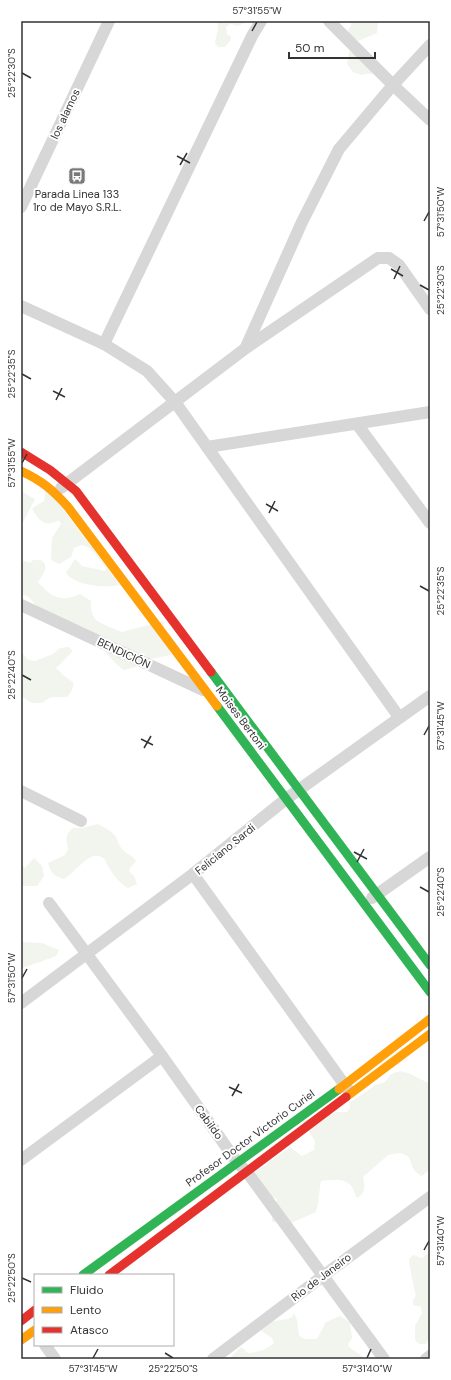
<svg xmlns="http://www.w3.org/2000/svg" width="451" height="1380" font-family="'DM Sans',sans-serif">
  <rect width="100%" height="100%" fill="#fff"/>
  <g fill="#f1f5ed">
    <path d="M217,21h27v2l-6,3 -8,-2 -4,3 1,7 4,3 -1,4 -5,6h-7l-3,-4c1,-8 5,-14 2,-22z"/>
    <polygon points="351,21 378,21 377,33 358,41 349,34 348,30 351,26"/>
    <path d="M351,50c12,3 23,3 28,16l-4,8h-10l-4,1 -8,-3 -6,-8 2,-12z"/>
    <path d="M46,487l74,98c-11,3 -37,1 -47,-6 -3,-1 -5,-4 -7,-6l9,-14 7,7 23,5 1,-3 -16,-20 -8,-3 -8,3 -3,9 -12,7 -8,-4 1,-22 9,-14 -2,-4c-13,8 -20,1 -27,-11l2,-2 10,-6z"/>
    <polygon points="21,491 35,499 21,526"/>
    <path d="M21,560l9,3 3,-3h8l4,4c1,7 -3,12 -7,18 13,15 22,21 42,12l11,7v8l2,7 4,5 10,5 15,6 41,-11 8,34 -26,5 -6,6 -15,4c-11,-7 -18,-20 -30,-27 -17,-12 -37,-22 -55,-35 -8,-6 -7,-12 -18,-14z"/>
    <path d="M68,647l5,4 -17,17 8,8 9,6c1,6 -2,11 -6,15h-14l-4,1 -7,5h-10l-11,-7v-44l7,8 7,1 18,-7 7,-6z"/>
    <path d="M98,824c7,4 14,7 18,13 2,4 3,9 6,12 4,5 11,6 14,12l-6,7 -1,3 5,5 3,8 -9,4c-11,-6 -19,-19 -24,-30 -3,-1 -6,-3 -9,-2 -10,1 -22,18 -31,23 -10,-3 -13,-6 -16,-16l17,-8 3,-6c-2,-9 -3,-15 5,-21h9z"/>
    <polygon points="34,858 42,866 44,876 37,886 21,886 21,865 25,868"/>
    <path d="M21,942l21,1 17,7 -3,6c-12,4 -23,9 -35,12z"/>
    <path d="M400,1071l8,2 22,11v85l-8,7c-12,-6 -8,-10 -14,-20l-8,-3 -12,2 -25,22c2,10 3,16 -6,21 -2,-3 -3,-8 -5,-11 -7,-10 -22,-7 -31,-6 -2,10 -2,20 -5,31l-27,12 -16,-2 -1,-1v-8l5,-13 -1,-2 -7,-1 -10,-13v-7l-7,-2 38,-28 12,9 12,-6 1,-9 -13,-20 36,-9h9l3,-4 -1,-5 27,-18 9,-3 6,-8z"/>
    <path d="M430,1252v84l-4,8h-7l-4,-4v-14l7,-13 -1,-6 -8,-2v-4l3,-6c-2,-5 -7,-32 -7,-36l4,-4 9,3z"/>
    <path d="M294,1313l3,7 2,16 6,3h12l9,-17 14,-6 10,6 2,16 -4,6 1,3 17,12h-137l12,-12 7,6c9,0 19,-4 26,-10l-2,-5 -12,-8 1,-7 27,-4 4,-2z"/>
  </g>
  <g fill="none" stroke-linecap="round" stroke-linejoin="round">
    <g stroke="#d7d7d7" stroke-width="12">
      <polyline points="329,21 393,85 430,120"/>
      <polyline points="21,207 109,21"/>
      <polyline points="21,306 104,344 147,371 175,402 399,717"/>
      <polyline points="104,344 252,36 261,21"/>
      <polyline points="246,347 302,222 339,149 393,85 430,45"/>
      <polyline points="357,424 430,523"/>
      <polyline points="207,447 430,412"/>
      <polyline points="61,488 246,348 378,258 389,258 399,265 430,309"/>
      <polyline points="21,605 203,690"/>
      <polyline points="21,791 81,821"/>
      <polyline points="193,874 349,1091"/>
      <polyline points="372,898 430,857"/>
      <polyline points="49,903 162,1056 237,1162 247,1172 384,1359"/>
      <polyline points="21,1003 193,874 286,799 430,696"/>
      <polyline points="21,1160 162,1056"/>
      <polyline points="45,1345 55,1359"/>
      <polyline points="213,1359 323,1276 430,1197"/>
      <polyline points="426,1359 430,1356"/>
    </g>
    <g stroke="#30b455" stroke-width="9">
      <polyline points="211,672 430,965"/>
      <polyline points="217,706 430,992"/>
      <polyline points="83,1275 339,1089"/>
    </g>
    <g stroke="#ff9f0a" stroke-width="9">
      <path d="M21,471c21,10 31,18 47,36l149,199"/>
      <polyline points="339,1089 430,1019"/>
      <polyline points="346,1097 430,1034"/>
      <polyline points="21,1340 35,1330"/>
    </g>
    <g stroke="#e5322d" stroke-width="9">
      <polyline points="21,452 50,470 76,491 211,672"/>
      <polyline points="109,1275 346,1097"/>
      <polyline points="21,1321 35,1310"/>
    </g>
  </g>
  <path fill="none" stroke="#333" stroke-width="1.5" d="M252,31l5,-9M22,73l9,5M177,156l13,7M180,165l7,-12M424,221l5,-9M391,269l12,7M394,279l6,-13M420,285l9,5M22,374l9,5M53,391l12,6M56,400l6,-12M22,463l5,-9M266,504l12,7M269,513l6,-12M420,586l9,5M22,675l9,5M424,735l5,-9M141,739l12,6M144,748l7,-12M354,852l13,7M357,862l7,-13M420,887l9,5M22,978l5,-9M229,1087l13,6M232,1096l7,-12M424,1250l5,-9M22,1278l9,4M165,1353l8,5M93,1358l5,-9M367,1358l4,-9"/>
  <defs>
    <symbol id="bus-square" viewBox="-11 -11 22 22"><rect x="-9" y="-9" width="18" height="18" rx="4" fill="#7a7a7a" stroke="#fff"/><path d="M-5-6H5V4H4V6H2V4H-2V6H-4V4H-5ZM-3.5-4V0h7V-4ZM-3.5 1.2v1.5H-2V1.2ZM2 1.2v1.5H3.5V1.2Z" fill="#fff"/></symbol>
  </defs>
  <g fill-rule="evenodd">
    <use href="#bus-square" x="67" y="166" width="20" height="20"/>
  </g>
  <g text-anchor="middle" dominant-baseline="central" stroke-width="4" stroke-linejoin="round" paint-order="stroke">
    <g font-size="11" fill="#333" stroke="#fff">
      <text transform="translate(65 114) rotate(-65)">los alamos</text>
      <text transform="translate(124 653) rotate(25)">BENDICIÓN</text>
      <text transform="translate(241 718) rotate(53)">Moises Bertoni</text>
      <text transform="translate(225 849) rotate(-39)">Feliciano Sardi</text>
      <text transform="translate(209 1122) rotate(54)">Cabildo</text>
      <text transform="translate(250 1138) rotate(-36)">Profesor Doctor Victorio Curiel</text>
      <text transform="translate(321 1277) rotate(-37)">Rio de Janeiro</text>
    </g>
    <g font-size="11" fill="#333" stroke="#fff">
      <text x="77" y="194">Parada Linea 133<tspan x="77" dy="13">1ro de Mayo S.R.L.</tspan></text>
    </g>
  </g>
  <rect width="451" height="1380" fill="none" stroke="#ffffff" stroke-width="44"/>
  <rect x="34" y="1274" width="140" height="72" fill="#ffffff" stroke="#adadad"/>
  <rect x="42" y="1287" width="20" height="6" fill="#30b455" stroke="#adadad"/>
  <text x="70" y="1294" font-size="12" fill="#333333">Fluido</text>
  <rect x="42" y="1307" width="20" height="6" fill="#ff9f0a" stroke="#adadad"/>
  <text x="70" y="1314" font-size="12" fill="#333333">Lento</text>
  <rect x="42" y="1327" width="20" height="6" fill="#e5322d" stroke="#adadad"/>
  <text x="70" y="1334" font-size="12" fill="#333333">Atasco</text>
  <path d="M289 52v6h86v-6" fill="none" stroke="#333333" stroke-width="2"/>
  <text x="295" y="52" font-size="12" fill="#333333" stroke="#ffffff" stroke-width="3" paint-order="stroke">50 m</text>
  <rect x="22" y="22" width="407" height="1336" fill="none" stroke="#333" stroke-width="1.5"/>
  <g font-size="10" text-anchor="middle" fill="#333">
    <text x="257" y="14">57°31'55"W</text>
    <text transform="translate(11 73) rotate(-90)" y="4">25°22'30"S</text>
    <text transform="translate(440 212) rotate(-90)" y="4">57°31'50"W</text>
    <text transform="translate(440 290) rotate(-90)" y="4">25°22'30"S</text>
    <text transform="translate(11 374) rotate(-90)" y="4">25°22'35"S</text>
    <text transform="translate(11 463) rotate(-90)" y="4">57°31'55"W</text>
    <text transform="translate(440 591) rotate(-90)" y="4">25°22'35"S</text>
    <text transform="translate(11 675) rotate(-90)" y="4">25°22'40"S</text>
    <text transform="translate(440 726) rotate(-90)" y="4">57°31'45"W</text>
    <text transform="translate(440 892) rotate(-90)" y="4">25°22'40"S</text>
    <text transform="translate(11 978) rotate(-90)" y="4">57°31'50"W</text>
    <text transform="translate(440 1241) rotate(-90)" y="4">57°31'40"W</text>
    <text transform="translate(11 1278) rotate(-90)" y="4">25°22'50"S</text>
    <text x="93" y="1372">57°31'45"W</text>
    <text x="173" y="1372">25°22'50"S</text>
    <text x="367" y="1372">57°31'40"W</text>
  </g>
</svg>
